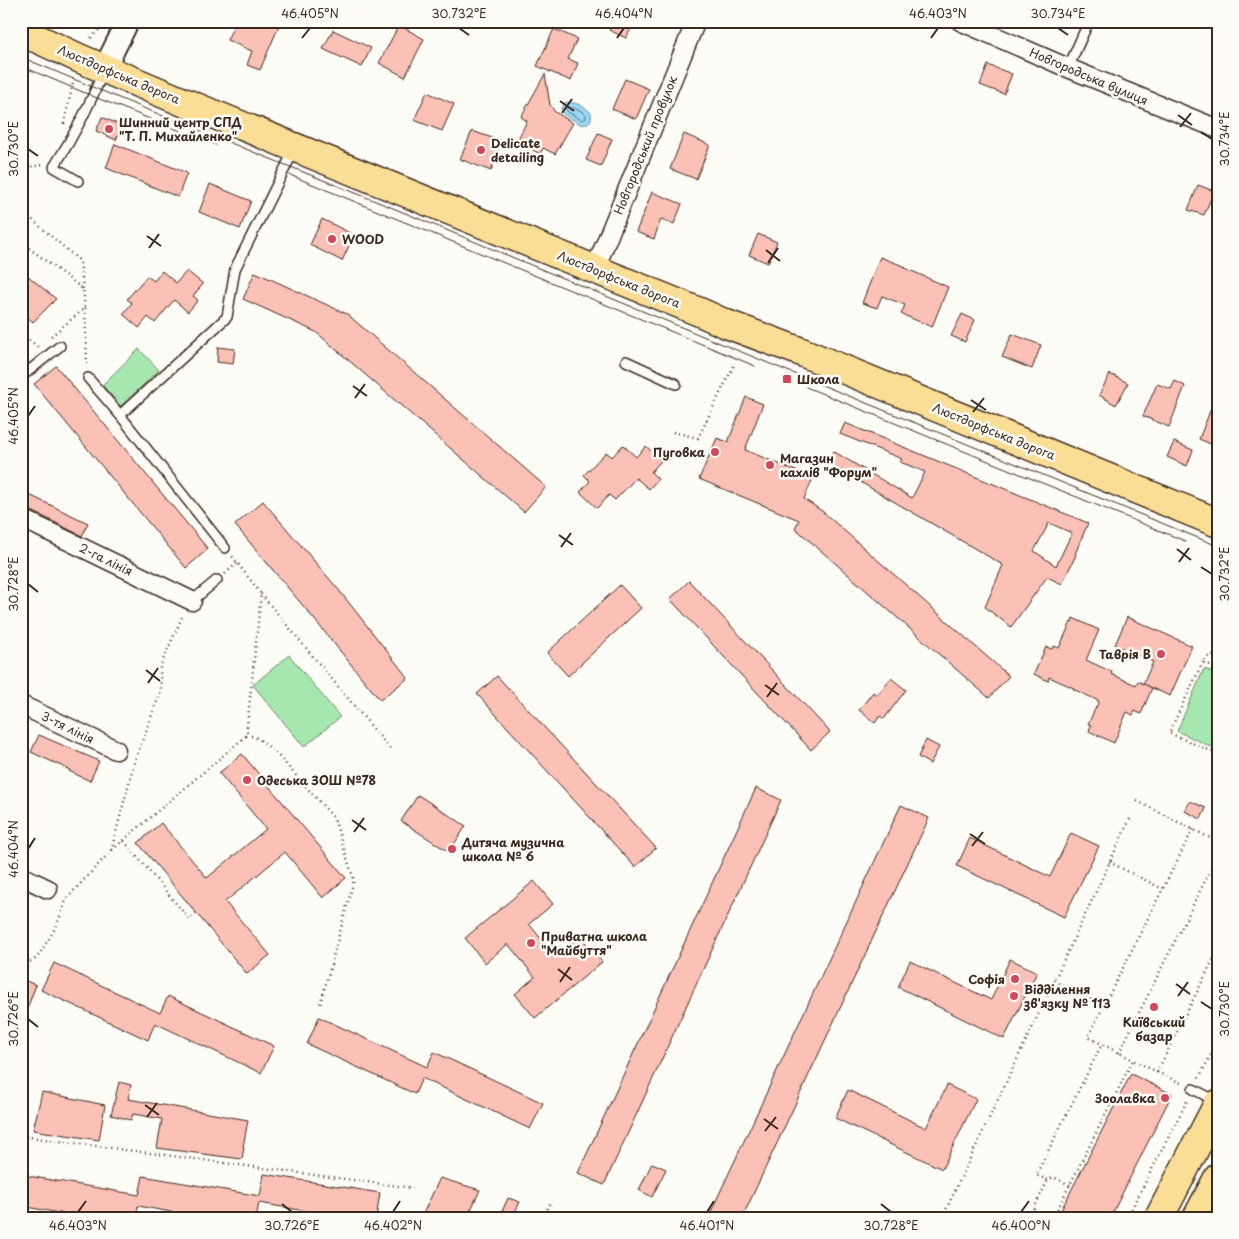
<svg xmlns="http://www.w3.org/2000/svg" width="1239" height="1239" font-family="'Playpen Sans',sans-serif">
  <rect width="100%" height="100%" fill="#fdfcf7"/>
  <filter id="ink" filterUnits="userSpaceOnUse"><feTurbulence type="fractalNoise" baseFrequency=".02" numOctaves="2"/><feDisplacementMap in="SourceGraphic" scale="10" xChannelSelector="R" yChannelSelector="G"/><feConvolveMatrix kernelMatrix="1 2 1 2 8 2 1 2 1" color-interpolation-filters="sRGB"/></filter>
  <g filter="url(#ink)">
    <g fill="#a6e7b0" stroke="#708867">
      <polygon points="139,349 159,370 121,406 102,385"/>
      <polygon points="289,655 340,717 304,747 253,685"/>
      <polygon points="1204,669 1216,673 1213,690 1214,704 1218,715 1218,750 1177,731"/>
    </g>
    <path fill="#97d7f8" stroke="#7292a1" d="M568,102c9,1 17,4 23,11 2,7 -2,11 -9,12l-19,-11 -2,-6 4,-5z"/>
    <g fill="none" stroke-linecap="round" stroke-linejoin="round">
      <polygon stroke="#606f75" stroke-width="1" points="569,107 582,111 586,115 586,118 582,120 568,112 566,109"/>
    </g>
    <g fill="#fbc0b6" stroke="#3b2a1e" fill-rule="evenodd">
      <polygon points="236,21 281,21 260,70 247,65 252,51 227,40"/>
      <polygon points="614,21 635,21 626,38 609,30"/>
      <polygon points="399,25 424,39 405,77 379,63"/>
      <polygon points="554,29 577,39 568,59 578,63 571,81 537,66"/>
      <polygon points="333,30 371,48 362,67 323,49"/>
      <polygon points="988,65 1012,74 1004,94 980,85"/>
      <polygon points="545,74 550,105 555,112 573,123 555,154 543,148 540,154 517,141 527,121 521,117"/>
      <polygon points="625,79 649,89 636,119 612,109"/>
      <polygon points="427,92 454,104 442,131 414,120"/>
      <polygon points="102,117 122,126 116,140 96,131"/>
      <polygon points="472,131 501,141 491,171 460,159"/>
      <polygon points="598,133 612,139 601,166 586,160"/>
      <polygon points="684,134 710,145 696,179 670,169"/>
      <polygon points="115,144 187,173 178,197 106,168"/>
      <polygon points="210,184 251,201 240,229 199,212"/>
      <polygon points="1198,185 1214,191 1204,215 1188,210"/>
      <polygon points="652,192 682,204 674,224 661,219 654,239 636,232"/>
      <polygon points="322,219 354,235 342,261 310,245"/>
      <polygon points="758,234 777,242 768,263 749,255"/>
      <polygon points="880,257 906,267 905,268 948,287 932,327 901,314 905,305 882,296 877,308 862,303"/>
      <polygon points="21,270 56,299 33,322 21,312"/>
      <polygon points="162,271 176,283 187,271 203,284 193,296 198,300 188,312 174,300 155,323 148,317 139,328 123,314 132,303 127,299 147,276 154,281"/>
      <polygon points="255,272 347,314 546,487 524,512 316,332 243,299"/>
      <polygon points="962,314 975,320 965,342 951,336"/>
      <polygon points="1012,334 1041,345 1032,369 1002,357"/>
      <polygon points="218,347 235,349 233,364 217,362"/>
      <polygon points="56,366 208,549 186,568 34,384"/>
      <polygon points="1110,374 1128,383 1116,405 1099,395"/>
      <polygon points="1175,381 1185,386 1169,427 1143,416 1157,384 1171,389"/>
      <polygon points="1217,393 1218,393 1218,447 1199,439"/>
      <polygon points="746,397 763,404 745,450 813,478 804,499 822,511 1009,676 989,698 795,528 799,520 699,479 717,438 728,442"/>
      <path d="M845,423l243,100 -13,31 1,1 -14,29 -15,-7 -36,50 -26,-20 18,-42 -177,-103 7,-11 79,47 13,-26 -25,-10 2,-3 -62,-25zM1049,523l23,10 -16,33 -22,-15z"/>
      <polygon points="1174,442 1193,450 1187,466 1167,457"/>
      <polygon points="623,445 636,457 646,446 661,461 651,472 658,479 649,489 636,478 615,500 609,495 597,508 580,492 590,481 584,475 606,452 612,457"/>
      <polygon points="21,491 88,523 82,536 26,508 21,508"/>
      <polygon points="263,501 338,589 408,678 380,700 310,614 235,525"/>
      <polygon points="689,581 830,732 811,750 670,599"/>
      <polygon points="620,585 641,608 568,676 547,653"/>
      <polygon points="1127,617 1192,646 1170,696 1143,684 1153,662 1115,645"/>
      <polygon points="1073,618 1099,630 1086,660 1112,672 1111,674 1136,685 1138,681 1152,688 1141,714 1135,711 1133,715 1127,712 1114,743 1089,731 1091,725 1088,724 1099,701 1073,689 1074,688 1049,677 1048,681 1034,674 1046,647 1052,649 1054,646 1059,648 1071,622 1072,623"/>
      <polygon points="497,676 656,848 635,867 477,694"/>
      <polygon points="891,678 906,690 884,719 880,716 875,723 859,710 873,692 877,695"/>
      <polygon points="39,735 99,761 90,781 69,771 70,770 31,752"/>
      <polygon points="926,740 939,747 930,764 918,757"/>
      <polygon points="242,754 346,878 323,898 285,852 225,902 270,955 247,974 138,843 161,823 207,878 266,829 219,773"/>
      <polygon points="756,788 781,800 604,1185 578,1173"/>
      <polygon points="418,795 466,826 449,852 401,821"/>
      <polygon points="1190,801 1206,808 1201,819 1185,811"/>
      <polygon points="901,805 929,818 742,1218 708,1218"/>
      <polygon points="1071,833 1099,846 1064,917 957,866 970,838 1050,877"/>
      <polygon points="534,881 553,904 529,924 556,957 580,936 602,962 535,1018 515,994 535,977 508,944 485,963 465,938"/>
      <polygon points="1010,959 1037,972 1004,1039 898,987 910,961 991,1000"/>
      <polygon points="54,963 160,1013 168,996 274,1046 261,1073 155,1023 148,1040 41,990"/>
      <polygon points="21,979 36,985 22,1022 21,1022"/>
      <polygon points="319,1017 427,1067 434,1052 543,1103 530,1129 422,1078 415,1094 307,1044"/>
      <polygon points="1131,1074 1172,1094 1110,1218 1057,1218"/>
      <polygon points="119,1082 131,1085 128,1099 248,1120 243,1147 244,1147 242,1159 157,1148 162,1119 133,1114 131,1120 111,1115"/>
      <polygon points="947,1085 976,1099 942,1169 835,1118 848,1090 926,1128"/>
      <polygon points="42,1092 105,1105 99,1140 33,1130"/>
      <polygon points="652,1163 666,1169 652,1197 639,1190"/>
      <polygon points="264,1174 380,1193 376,1218 346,1218 259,1203 256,1218 204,1218 138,1206 136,1218 88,1218 21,1206 21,1182 22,1175 139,1195 143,1176 260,1196"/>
      <polygon points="440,1178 480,1190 467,1218 421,1218"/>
      <polygon points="508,1198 520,1202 512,1218 499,1218"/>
    </g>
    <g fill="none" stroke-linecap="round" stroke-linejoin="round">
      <defs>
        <g id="service">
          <polyline points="38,36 39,21"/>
          <polyline points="1068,68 1089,21"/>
          <path d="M78,181l-24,-14c19,-30 36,-62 49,-95"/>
          <polyline points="626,361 676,384"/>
          <polyline points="21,377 60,346"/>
          <polyline points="88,378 120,415 225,548"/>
          <polyline points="120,415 227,317 235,269 294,150"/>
          <polyline points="192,601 217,580"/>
          <polyline points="1193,1089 1218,1102"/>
        </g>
        <g id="minor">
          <polyline points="960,21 1068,68 1218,129"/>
          <polyline points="595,269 696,21"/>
          <polyline points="21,518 192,601"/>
          <polyline points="21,705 116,750"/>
          <polyline points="21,876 48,889"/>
        </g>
        <polyline id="tertiary" points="104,69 128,21"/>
        <g id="primary">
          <polyline points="21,33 38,39 81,59 181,101 702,313 724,323 799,351 1218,523"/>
          <polyline points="1159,1218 1218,1104"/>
          <polyline points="1197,1218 1218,1178"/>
        </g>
      </defs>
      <use href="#service" stroke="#3b2a1e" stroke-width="12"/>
      <use href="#minor" stroke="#3b2a1e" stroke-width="21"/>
      <use href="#tertiary" stroke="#3b2a1e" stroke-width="25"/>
      <use href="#primary" stroke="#3b2a1e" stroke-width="31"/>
      <g stroke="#3b2a1e" stroke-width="2.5" stroke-dasharray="1 4" stroke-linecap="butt">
        <polyline points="91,38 102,27"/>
        <polyline points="64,124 74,78"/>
        <polyline points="21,184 32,166 40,166 42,163"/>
        <polyline points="21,210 80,261 83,289"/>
        <polyline points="21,242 83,289 85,308 50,337"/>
        <polyline points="85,308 87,367"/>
        <polyline points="21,334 38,347"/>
        <polyline points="673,432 698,438 734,365"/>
        <polyline points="225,574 237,563"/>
        <polyline points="261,594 391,750"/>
        <polyline points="1218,653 1205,658 1203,662 1218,668"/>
        <polyline points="1203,662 1169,733 1218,754"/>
        <polyline points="1218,680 1216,688 1218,702"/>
        <polyline points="246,736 252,736 259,739 274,751 334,818 354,880 320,1005"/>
        <polyline points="1137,801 1218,842"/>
        <polyline points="1193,829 1088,1037 1157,1072 1218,950"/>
        <polyline points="124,841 189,919 196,913"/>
        <polyline points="112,850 246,736 261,594 232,556"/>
        <polyline points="1109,862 1163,889"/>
        <polyline points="21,966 37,958 56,927 67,898 111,851 135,760 161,691 160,667 183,615"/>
        <polyline points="1054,981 1104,1006"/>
        <polyline points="1119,1053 1218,855"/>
        <polyline points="1157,1072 1183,1084"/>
        <polyline points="1199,1078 1218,1041"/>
        <polyline points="21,1136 413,1188"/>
        <polyline points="1070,1185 1053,1177 1048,1180 1036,1175 1102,1044"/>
        <polyline points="543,1218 552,1200"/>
        <polyline points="942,1218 1054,981 1130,819"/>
        <polyline points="1029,1218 1048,1180"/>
        <polyline points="1053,1218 1133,1060"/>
        <polyline points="1127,1218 1188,1099"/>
      </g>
      <use href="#service" stroke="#fdfcf7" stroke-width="9"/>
      <use href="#minor" stroke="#fdfcf7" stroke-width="18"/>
      <use href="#tertiary" stroke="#fdfcf7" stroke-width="21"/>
      <use href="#primary" stroke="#fbde96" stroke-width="28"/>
      <g stroke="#3b2a1e" stroke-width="1">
        <polyline points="21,57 126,101 393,208 785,370 1218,546"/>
        <polyline points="21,66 97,98 216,145"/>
        <polyline points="290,175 755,366"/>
        <polyline points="806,387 1185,541"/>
      </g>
    </g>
  </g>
  <path fill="none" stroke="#3b2a1e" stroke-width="2" d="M459,28l10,7M1058,28l10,7M302,38l8,-10M617,38l7,-10M931,38l7,-10M560,101l14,10M562,113l10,-14M1178,115l14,10M1180,127l11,-14M1201,132l11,7M28,149l10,7M147,236l14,10M149,248l10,-14M766,250l14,11M768,263l10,-15M353,386l14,10M355,398l10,-14M971,400l15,10M973,412l11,-14M28,416l7,-10M559,535l14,10M561,547l10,-14M1177,549l14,11M1179,562l10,-14M1201,567l11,7M28,584l10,8M146,670l14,11M148,683l10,-15M765,685l14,10M767,697l10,-14M352,820l14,10M354,832l10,-14M970,834l15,10M972,846l11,-14M28,849l7,-11M558,969l14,11M560,982l10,-15M1176,984l14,10M1178,996l10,-14M1201,1002l11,7M28,1019l10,8M145,1105l14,10M147,1117l10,-14M764,1119l14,10M765,1131l11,-14M282,1204l10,8M881,1204l10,8M78,1212l8,-11M393,1212l7,-11M707,1212l7,-11M1021,1212l8,-11"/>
  <g fill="#d1495b" stroke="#fdfcf7" stroke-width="2">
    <circle cx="109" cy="129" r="5"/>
    <circle cx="481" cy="150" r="5"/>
    <circle cx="332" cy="239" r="5"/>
    <rect x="782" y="374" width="10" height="10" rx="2.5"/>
    <circle cx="715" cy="452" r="5"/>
    <circle cx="770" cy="465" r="5"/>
    <circle cx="1161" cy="654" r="5"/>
    <circle cx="247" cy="780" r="5"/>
    <circle cx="452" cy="849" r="5"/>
    <circle cx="531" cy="943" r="5"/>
    <circle cx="1015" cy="979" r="5"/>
    <circle cx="1014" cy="996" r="5"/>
    <circle cx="1154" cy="1007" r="5"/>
    <circle cx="1165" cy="1098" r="5"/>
  </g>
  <g text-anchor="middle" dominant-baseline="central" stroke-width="5" stroke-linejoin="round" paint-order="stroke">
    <g font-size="12" fill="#3b2a1e" stroke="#fdfcf7">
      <text transform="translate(119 74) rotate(23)">Люстдорфська дорога</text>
      <text transform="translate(1089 76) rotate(23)">Новгородська вулиця</text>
      <text transform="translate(645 145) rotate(-68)">Новгородський провулок</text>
      <text transform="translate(619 279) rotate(22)">Люстдорфська дорога</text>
      <text transform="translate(994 431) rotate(22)">Люстдорфська дорога</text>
      <text transform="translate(106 559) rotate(26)">2-га лінія</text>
      <text transform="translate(68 727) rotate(26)">3-тя лінія</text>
    </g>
    <g font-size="12" font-weight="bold" fill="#3b2a1e" stroke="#fdfcf7" text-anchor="start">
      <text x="119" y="122">Шинний центр СПД<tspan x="119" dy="14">"Т. П. Михайленко"</tspan></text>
      <text x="491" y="143">Delicate<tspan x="491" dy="14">detailing</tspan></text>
      <text x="342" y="239">WOOD</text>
      <text x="797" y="379">Школа</text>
      <text x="705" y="452" text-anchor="end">Пуговка</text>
      <text x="780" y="458">Магазин<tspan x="780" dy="14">кахлів "Форум"</tspan></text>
      <text x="1151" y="654" text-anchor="end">Таврія В</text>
      <text x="257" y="780">Одеська ЗОШ №78</text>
      <text x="462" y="842">Дитяча музична<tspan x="462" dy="14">школа № 6</tspan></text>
      <text x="541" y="936">Приватна школа<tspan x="541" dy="14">"Майбуття"</tspan></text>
      <text x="1005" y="979" text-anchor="end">Софія</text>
      <text x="1024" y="989">Відділення<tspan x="1024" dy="14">зв'язку № 113</tspan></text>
      <text x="1154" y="1022" text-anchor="middle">Київський<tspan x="1154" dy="14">базар</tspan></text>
      <text x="1155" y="1098" text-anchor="end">Зоолавка</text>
    </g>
  </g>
  <rect width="1239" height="1239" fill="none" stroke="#fdfcf7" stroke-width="55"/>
  <rect x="28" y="28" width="1184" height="1184" fill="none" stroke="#3b2a1e" stroke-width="2"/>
  <g font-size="12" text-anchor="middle" fill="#3b2a1e">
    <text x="310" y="18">46.405°N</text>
    <text x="459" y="18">30.732°E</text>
    <text x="624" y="18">46.404°N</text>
    <text x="938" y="18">46.403°N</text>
    <text x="1058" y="18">30.734°E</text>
    <text transform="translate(1225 139) rotate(-90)" y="4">30.734°E</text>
    <text transform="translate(14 149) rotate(-90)" y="4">30.730°E</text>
    <text transform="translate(14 416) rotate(-90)" y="4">46.405°N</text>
    <text transform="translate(1225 574) rotate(-90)" y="4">30.732°E</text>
    <text transform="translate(14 584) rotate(-90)" y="4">30.728°E</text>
    <text transform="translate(14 849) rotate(-90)" y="4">46.404°N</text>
    <text transform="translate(1225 1009) rotate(-90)" y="4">30.730°E</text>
    <text transform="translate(14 1019) rotate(-90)" y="4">30.726°E</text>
    <text x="78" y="1230">46.403°N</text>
    <text x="292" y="1230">30.726°E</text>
    <text x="393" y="1230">46.402°N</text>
    <text x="707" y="1230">46.401°N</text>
    <text x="891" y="1230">30.728°E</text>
    <text x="1021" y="1230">46.400°N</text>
  </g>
</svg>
